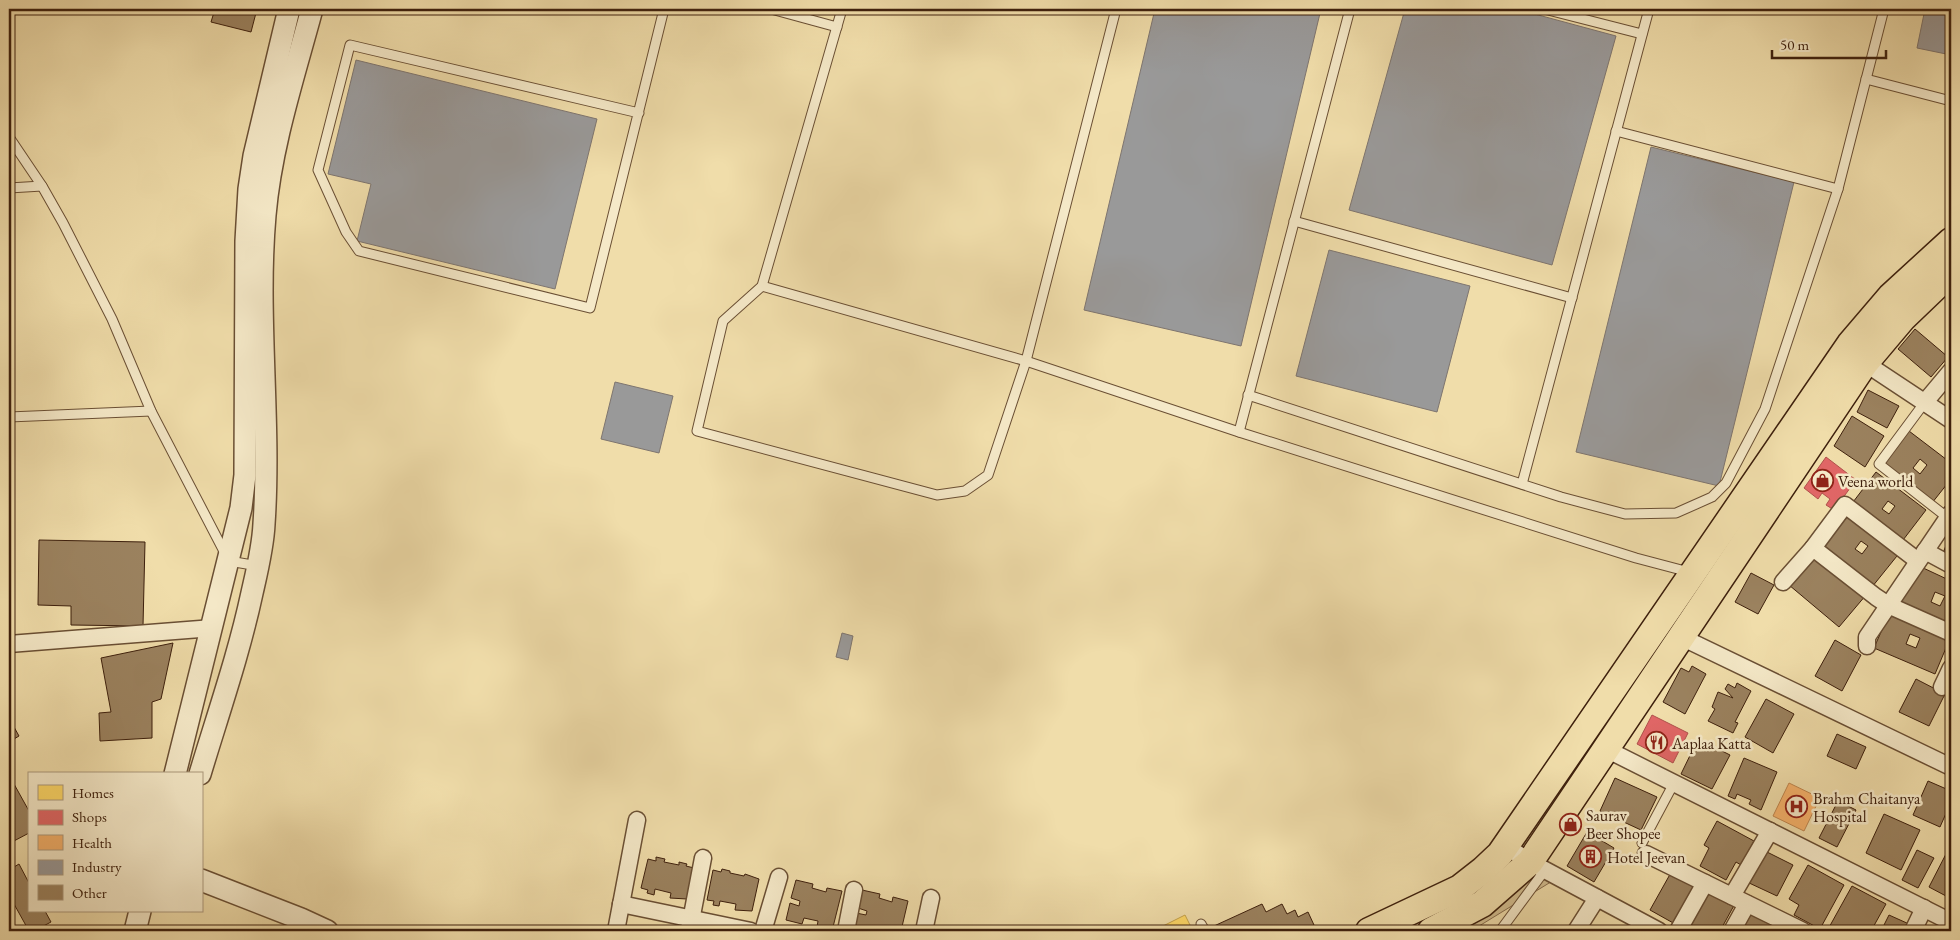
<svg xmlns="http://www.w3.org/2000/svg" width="1960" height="940" font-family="'EB Garamond',serif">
  <rect width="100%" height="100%" fill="#f0ddaa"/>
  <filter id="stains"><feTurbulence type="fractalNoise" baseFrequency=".004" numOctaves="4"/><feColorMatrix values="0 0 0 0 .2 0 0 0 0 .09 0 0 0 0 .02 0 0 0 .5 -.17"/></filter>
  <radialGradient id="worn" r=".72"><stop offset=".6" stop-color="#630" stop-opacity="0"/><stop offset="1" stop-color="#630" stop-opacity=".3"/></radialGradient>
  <polygon fill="#d2bd8f" stroke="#886e4e" points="1529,863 1554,880 1471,931 1433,931"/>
  <polygon fill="#ffd966" stroke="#c5a24b" points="1185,915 1193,931 1153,931"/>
  <g fill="#e06666" stroke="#af514b">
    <polygon points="1826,457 1856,480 1834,510 1826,505 1830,499 1822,493 1818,499 1804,488"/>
    <polygon points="1652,715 1688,733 1673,763 1637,744"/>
  </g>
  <polygon fill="#f6b26b" stroke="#bf864f" points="1789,783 1820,798 1804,831 1773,816"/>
  <g fill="#999" stroke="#7e756f">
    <polygon points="1155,9 1321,9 1241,346 1084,310"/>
    <polygon points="1405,9 1516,9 1616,36 1552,265 1349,210"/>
    <polygon points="1925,9 1951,9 1951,55 1917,48"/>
    <polygon points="356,60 597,119 555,289 357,241 371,184 328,174"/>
    <polygon points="1651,147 1794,182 1719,486 1576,452"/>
    <polygon points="1329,250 1470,286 1437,412 1296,376"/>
    <polygon points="615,382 673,396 659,453 601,439"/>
    <polygon points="842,633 853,636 848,660 836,657"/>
  </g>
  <g fill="#9b825f" stroke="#3e200d" fill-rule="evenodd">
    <polygon points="215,9 257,9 251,32 211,22"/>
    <polygon points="1915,329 1948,357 1931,377 1898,349"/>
    <polygon points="1868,390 1899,406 1887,428 1857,412"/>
    <polygon points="1852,416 1884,436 1865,467 1834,446"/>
    <path d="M1909,431l42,32v16l-19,24 -50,-39zM1920,459l7,6 -7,9 -7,-6z"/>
    <path d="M1876,472l50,38 -26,34 -50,-38zM1888,501l7,5 -6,8 -7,-5z"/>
    <path d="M1851,512l50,39 -29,36 -50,-39zM1861,541l7,5 -6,8 -7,-5z"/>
    <polygon points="1951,533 1951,556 1943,553"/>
    <polygon points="39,540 145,542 143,626 71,625 71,606 38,605"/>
    <polygon points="1816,554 1866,595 1839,627 1789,585"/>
    <path d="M1919,566l32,15v47l-51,-25zM1935,592l10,4 -5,10 -9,-4z"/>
    <polygon points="1751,573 1774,585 1758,614 1735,602"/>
    <path d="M1891,609l60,27 -16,38 -61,-26zM1910,634l10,4 -4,10 -10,-4z"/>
    <polygon points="1835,640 1861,655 1842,691 1815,676"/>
    <polygon points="173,643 161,699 152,702 152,738 100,741 99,713 111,712 101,658"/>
    <polygon points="1692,666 1706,674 1685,714 1663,702 1681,668 1689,672"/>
    <polygon points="1916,679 1945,694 1929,726 1899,712"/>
    <polygon points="1737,683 1751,691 1735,722 1738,723 1733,733 1708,721 1715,709 1712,707 1718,692 1733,698 1725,689 1728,684 1735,688"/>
    <polygon points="1766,699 1794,714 1773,753 1745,737"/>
    <polygon points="9,718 19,736 9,742"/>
    <polygon points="1837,734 1866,747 1856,769 1827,756"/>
    <polygon points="1698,739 1730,755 1712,789 1681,774"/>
    <polygon points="1744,758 1777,772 1761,810 1749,804 1751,800 1737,794 1735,799 1728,796"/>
    <polygon points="9,775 29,811 29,833 12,842 9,835"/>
    <polygon points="1615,778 1657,797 1641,830 1600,811"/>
    <polygon points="1928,781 1951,791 1951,802 1940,827 1913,815"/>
    <polygon points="1838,801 1856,810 1837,847 1819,838"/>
    <polygon points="1884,814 1920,830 1901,870 1866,853"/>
    <polygon points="1717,821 1754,841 1741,865 1736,862 1726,880 1700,866 1709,848 1704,845"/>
    <polygon points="1587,832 1614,848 1594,882 1567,866"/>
    <polygon points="1763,850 1793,865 1777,896 1747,882"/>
    <polygon points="1917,850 1934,858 1918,888 1902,880"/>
    <polygon points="1947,852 1951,854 1951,885 1946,896 1929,887"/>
    <polygon points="656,857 665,859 664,862 679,865 679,862 687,864 686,866 694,868 687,899 670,898 671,893 655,889 654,895 647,893 648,890 641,888 648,859 656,861"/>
    <polygon points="19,864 29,883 29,911 45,911 51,922 34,931 29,931 9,895 9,870"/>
    <polygon points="1808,865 1844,885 1820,929 1794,915 1799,905 1789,899"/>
    <polygon points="722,869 730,871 730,873 744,876 745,874 759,879 752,911 735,910 736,904 720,901 719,906 713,905 714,901 707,900 713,870 721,872"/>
    <polygon points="1673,869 1698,884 1675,924 1650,910"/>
    <polygon points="796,880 813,884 812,888 826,892 827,888 842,891 832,931 817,927 818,921 804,918 802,924 786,920 790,903 799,906 800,901 791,898"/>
    <polygon points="1709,885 1737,900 1720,931 1693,931 1686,928"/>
    <polygon points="1852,886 1886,904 1871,931 1827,931"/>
    <polygon points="862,890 880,894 879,898 892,902 893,897 908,901 901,931 884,931 870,928 870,931 853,930 856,913 866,915 867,911 858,908"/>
    <polygon points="1262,904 1266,912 1282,904 1287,914 1295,910 1298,917 1308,912 1314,925 1300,931 1217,931 1214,926"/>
    <polygon points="1750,909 1772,921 1767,931 1738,931"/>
    <polygon points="1889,915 1909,924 1906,931 1881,931"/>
  </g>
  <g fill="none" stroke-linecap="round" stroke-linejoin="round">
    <defs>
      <g id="service">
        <polyline points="771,9 837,27"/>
        <polyline points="842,9 762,286 723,321 697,431 937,495 965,491 988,475 1026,361 1116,9"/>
        <polyline points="1544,9 1642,34"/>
        <polyline points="1866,79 1951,101"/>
        <polyline points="639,113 350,45 318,170 346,232 359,251 590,308 664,9"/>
        <polyline points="1616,131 1838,189"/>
        <polyline points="9,137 42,186 63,223 112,319 151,411 229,561 258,566"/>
        <polyline points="9,188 42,186"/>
        <polyline points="1294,221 1572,298"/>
        <polyline points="762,286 1026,361 1239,432 1636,558 1689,572"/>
        <polyline points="1248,395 1561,497 1625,514 1676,513 1712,497 1726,483 1765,409 1838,189 1884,9"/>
        <polyline points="1925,402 1879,464 1948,518"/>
        <polyline points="9,417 151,411"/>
        <polyline points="1239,432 1350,9"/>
        <polyline points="1522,484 1649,9"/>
        <polyline points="1642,843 1674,783"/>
        <polyline points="1201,924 1205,931"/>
        <polyline points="1500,931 1545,870"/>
      </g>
      <g id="minor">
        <polyline points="1865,363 1951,420"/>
        <polyline points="1925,402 1951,371"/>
        <polyline points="1813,548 1845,505 1918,561"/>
        <polyline points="1925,551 1951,565"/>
        <polyline points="1783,582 1813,548 1876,597 1888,605 1951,633"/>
        <polyline points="1681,637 1951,767"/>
        <polyline points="9,644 213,628"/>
        <polyline points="1867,646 1867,637 1951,513"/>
        <polyline points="1942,687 1951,668"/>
        <polyline points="1606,749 1951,922"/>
        <polyline points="1506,846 1530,862 1659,931"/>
        <polyline points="1646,854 1803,931"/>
        <polyline points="1732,896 1770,831"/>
        <polyline points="621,904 751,931"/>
        <polyline points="616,931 637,820"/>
        <polyline points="689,931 703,858"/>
        <polyline points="763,931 779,877"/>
        <polyline points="846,931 854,890"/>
        <polyline points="924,931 931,898"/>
        <polyline points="1576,931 1597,898"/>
        <polyline points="1678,931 1705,883"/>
        <polyline points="1732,931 1747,904"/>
        <polyline points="1913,931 1924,908"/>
      </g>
      <g id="tertiary">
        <polyline points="175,774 241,508 245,475 246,241 249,189 254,156 289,9"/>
        <path d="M200,774c18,-60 39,-120 52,-181 5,-22 11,-46 12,-69 7,-103 -8,-207 1,-309 6,-70 29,-139 47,-206"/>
        <polyline points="201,880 301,919 327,931"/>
        <polyline points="135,931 140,911"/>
      </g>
      <g id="primary">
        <polyline points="1369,931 1460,888 1483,870 1500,854 1850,344 1891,296 1951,241"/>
        <polyline points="1431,931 1482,904 1530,862 1865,363 1903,318 1951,272"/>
      </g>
    </defs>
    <use href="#service" stroke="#6a4f34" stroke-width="11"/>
    <use href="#minor" stroke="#6a4f34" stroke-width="19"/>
    <use href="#tertiary" stroke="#6a4f34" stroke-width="24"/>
    <use href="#primary" stroke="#3e200d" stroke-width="29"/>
    <use href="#service" stroke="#f5e9c8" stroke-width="9"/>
    <use href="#minor" stroke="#f5e9c8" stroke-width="16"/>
    <use href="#tertiary" stroke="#f5e9c8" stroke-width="21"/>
    <use href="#primary" stroke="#f0ddaa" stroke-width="26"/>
  </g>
  <defs>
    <symbol id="shop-ring" viewBox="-11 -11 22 22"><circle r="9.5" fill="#f5e9c8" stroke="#8f2418" stroke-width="1.5"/><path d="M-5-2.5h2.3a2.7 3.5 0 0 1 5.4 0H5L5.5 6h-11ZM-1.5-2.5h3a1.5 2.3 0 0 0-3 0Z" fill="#8f2418"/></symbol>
    <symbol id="restaurant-ring" viewBox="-11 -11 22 22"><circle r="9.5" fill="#f5e9c8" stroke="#8f2418" stroke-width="1.5"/><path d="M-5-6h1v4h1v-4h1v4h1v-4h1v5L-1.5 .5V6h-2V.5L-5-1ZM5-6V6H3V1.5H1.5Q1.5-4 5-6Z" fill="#8f2418"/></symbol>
    <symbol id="hospital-ring" viewBox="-11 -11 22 22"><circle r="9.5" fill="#f5e9c8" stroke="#8f2418" stroke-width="1.5"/><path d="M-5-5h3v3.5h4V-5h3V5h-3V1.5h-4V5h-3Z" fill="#8f2418"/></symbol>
    <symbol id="building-ring" viewBox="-11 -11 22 22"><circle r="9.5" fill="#f5e9c8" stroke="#8f2418" stroke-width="1.5"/><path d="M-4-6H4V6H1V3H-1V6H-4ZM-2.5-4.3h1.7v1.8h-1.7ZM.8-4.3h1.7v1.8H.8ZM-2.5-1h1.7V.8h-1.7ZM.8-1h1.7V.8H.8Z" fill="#8f2418"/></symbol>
  </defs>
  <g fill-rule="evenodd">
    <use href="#shop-ring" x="1810" y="468" width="25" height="25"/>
    <use href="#restaurant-ring" x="1644" y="730" width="25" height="25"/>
    <use href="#hospital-ring" x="1784" y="794" width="25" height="25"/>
    <use href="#shop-ring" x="1558" y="812" width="25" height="25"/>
    <use href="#building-ring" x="1578" y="844" width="25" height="25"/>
  </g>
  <g text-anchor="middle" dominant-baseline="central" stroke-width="5" stroke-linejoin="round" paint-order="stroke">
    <g font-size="16" fill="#3e200d" stroke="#f5e9c8" text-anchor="start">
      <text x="1838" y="481">Veena world</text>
      <text x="1672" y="743">Aaplaa Katta</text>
      <text x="1813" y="798">Brahm Chaitanya<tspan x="1813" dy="18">Hospital</tspan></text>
      <text x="1586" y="815">Saurav<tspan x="1586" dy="18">Beer Shopee</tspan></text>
      <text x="1607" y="857">Hotel Jeevan</text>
    </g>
  </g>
  <rect width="1960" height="940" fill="none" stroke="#f0ddaa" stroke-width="30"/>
  <rect x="10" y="10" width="1940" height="920" fill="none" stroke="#3e200d" stroke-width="2.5"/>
  <rect x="15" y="15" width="1930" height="910" fill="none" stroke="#3e200d"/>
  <rect x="28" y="772" width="175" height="140" fill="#f5e9c8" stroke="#ac997d"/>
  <rect x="38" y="785" width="25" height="15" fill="#ffd966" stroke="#ac997d"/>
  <text x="72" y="798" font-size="15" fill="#3e200d">Homes</text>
  <rect x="38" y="810" width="25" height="15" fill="#e06666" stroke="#ac997d"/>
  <text x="72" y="822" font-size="15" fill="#3e200d">Shops</text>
  <rect x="38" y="835" width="25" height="15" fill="#f6b26b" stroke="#ac997d"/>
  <text x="72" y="848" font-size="15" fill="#3e200d">Health</text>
  <rect x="38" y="860" width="25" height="15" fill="#999999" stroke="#ac997d"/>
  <text x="72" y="872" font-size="15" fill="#3e200d">Industry</text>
  <rect x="38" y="885" width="25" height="15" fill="#9b825f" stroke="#ac997d"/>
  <text x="72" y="898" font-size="15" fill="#3e200d">Other</text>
  <path d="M1772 50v8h114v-8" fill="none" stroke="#3e200d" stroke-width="2.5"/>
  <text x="1780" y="50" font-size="15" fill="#3e200d" stroke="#f5e9c8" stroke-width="4" paint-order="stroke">50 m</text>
  <rect width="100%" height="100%" filter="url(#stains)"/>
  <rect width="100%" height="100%" fill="url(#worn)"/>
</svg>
